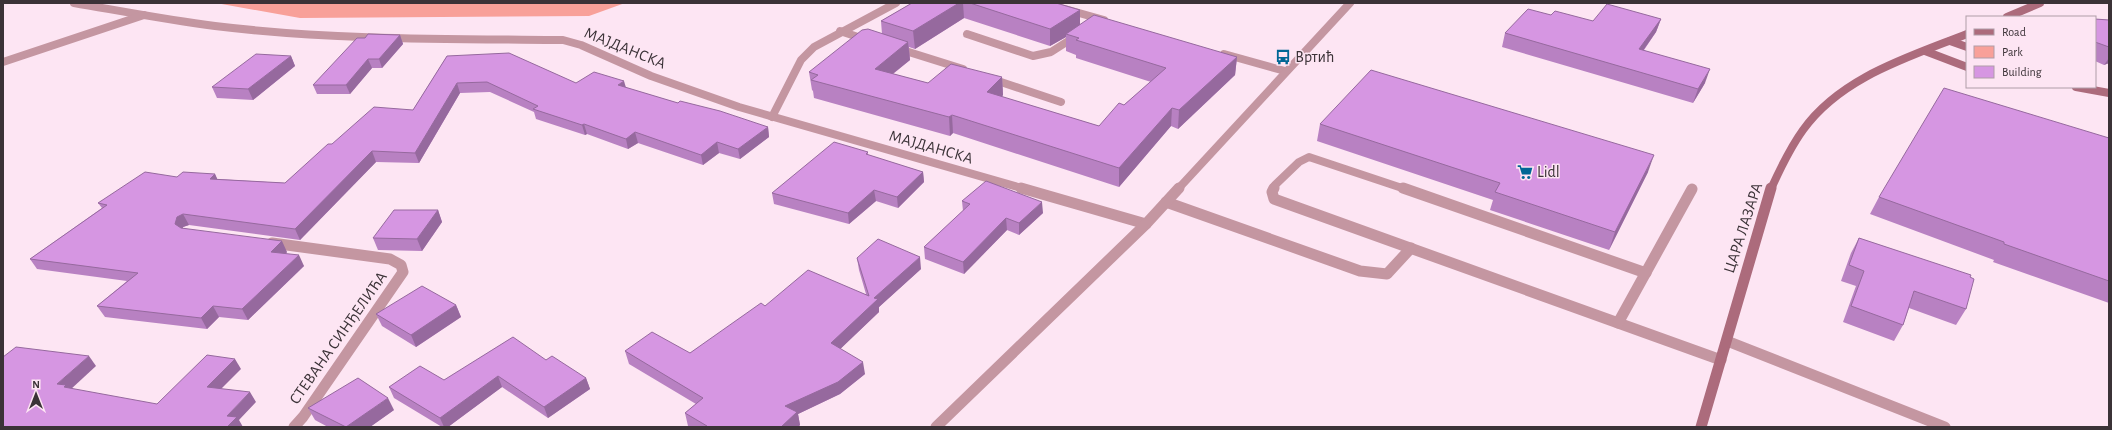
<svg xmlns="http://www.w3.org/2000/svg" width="2112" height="430" font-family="'Alegreya Sans',sans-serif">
  <rect width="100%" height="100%" fill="#fde5f3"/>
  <polygon fill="#f8a099" points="216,3 625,3 589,16 300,18"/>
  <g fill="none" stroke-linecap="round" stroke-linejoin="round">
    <g stroke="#c496a1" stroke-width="8">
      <polyline points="1043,3 1104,20"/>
      <polyline points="840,31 867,40"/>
      <polyline points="967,34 1033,56 1051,52 1076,36"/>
      <polyline points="896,48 963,69"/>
      <polyline points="1224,54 1285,71"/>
      <polyline points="989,78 1061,102"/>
      <polyline points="1273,189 1275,185 1299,162 1309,157 1405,189"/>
    </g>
    <g stroke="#c496a1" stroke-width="11">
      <polyline points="1274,188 1272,192 1274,199 1721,360"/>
      <polyline points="1403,188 1646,273"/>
      <polyline points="1166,202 1360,271 1387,274 1411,248"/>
      <polyline points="1618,323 1692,189"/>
    </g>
    <g stroke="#c496a1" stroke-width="8">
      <path d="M74,3c47,8 94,17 141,23 115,14 232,13 348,14l18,5 70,31 88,31 286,82"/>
      <polyline points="3,62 144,15"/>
      <polyline points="772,117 801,60 814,47 896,3"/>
      <polyline points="1178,189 1350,3"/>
    </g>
    <g stroke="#c496a1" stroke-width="11">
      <polyline points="1021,188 1146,224"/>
      <polyline points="272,243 390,259 401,265 403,272 303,417 294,427"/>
      <polyline points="1727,341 1945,427"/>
      <polyline points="936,427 1146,224 1179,188"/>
    </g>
    <g stroke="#ac6b7c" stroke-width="8">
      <polyline points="2007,17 2040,3"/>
      <polyline points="1950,41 1967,47"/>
      <polyline points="1925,51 1967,67"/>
      <polyline points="2076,87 2109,93"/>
      <path d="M1771,189c9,-20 19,-41 32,-59 38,-53 106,-73 164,-96"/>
    </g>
    <polyline stroke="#ac6b7c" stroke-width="11" points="1701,427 1771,188"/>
  </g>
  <g fill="#b881c2" fill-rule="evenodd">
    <path d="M912,3h144l24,7v14l157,33 -2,18 -57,54 -7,-3 -52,61 -166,-54 -3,3 -136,-38 -1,-7 -1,-1 -3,-18 73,-38 -1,-13zM964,18l86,28 16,-9v14l10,4v3l75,24 -52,44 -97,-29 1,-2 -1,-18 -74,6 -35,-9 17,-14 -1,-13 6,2z"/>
    <polygon points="1661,19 1656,32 1644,50 1705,83 1693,103 1502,47 1505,33 1593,21"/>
    <polygon points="2095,19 2109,20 2109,63 2104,65 2095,61"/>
    <polygon points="400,35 403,44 382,68 372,68 350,94 317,94 313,85 365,38"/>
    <polygon points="291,56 295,66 253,100 217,98 212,87"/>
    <polygon points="447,56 576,83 626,88 678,103 768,127 769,137 740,159 719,153 703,165 638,143 628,149 587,134 585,135 536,119 534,112 490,92 460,93 419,163 376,162 300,240 189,225 183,227 183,228 287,252 286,254 304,266 248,320 219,317 207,329 105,317 97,306 127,281 37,269 30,259 102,208 98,203 177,177 215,174 217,179 285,183 332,144 413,110"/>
    <polygon points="1320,124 1648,172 1609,250 1490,210 1493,200 1317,141"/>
    <polygon points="2109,138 2109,303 1993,262 1994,260 1870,214 1879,197"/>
    <polygon points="868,152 868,155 923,172 924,182 898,208 876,201 849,224 774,204 772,193"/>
    <polygon points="962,201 1043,213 1019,235 1007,230 964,274 925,259 924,247 963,211"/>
    <polygon points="438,210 442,222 422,251 378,250 373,238"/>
    <polygon points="1859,238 1970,277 1966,309 1956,325 1909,308 1903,325 1894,341 1843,322 1856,286 1841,281 1851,253"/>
    <polygon points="857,258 921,269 879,307 879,312 840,349 865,374 840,394 798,414 800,425 798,427 690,427 688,426 685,413 696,404 629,364 625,351 690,353 765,306 866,294 859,270"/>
    <polygon points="456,305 461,317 416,347 382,326 376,314"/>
    <polygon points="546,360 586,378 590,389 548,418 502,387 448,427 442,427 394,398 389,387 444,380"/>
    <polygon points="308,408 394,410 370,427 328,427 315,420"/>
  </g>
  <g fill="#96699e">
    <polygon points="959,3 963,3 964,18 915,49 913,31"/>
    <polygon points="1080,10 1080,28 1066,34 1066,37 1050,46 1050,29"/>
    <polygon points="1661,19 1656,32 1635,62 1639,49"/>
    <polygon points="400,35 403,44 382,68 379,59"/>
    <polygon points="908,42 910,60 876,87 875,69"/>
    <polygon points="291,56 295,66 253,100 248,89"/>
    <polygon points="1237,57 1235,75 1178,129 1179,110"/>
    <polygon points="2109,58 2109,63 2104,65"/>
    <polygon points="368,59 372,68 350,94 346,85"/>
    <polygon points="1710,69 1705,83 1693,103 1698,89"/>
    <polygon points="1002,77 1003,95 988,110 987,92"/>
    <polygon points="624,81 627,91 618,85"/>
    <polygon points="457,83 460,93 419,163 415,153"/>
    <polygon points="1172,108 1171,126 1119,187 1119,168"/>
    <polygon points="952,115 953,133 950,136 949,117"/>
    <polygon points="584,124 587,134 585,135 582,125"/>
    <polygon points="768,127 769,137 740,159 738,149"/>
    <polygon points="635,132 638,143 628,149 626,139"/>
    <polygon points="717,142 719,153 703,165 701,155"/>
    <polygon points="372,151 376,162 300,240 295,229"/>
    <polygon points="1654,155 1648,172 1609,250 1615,232"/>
    <polygon points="923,172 924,182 898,208 897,197"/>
    <polygon points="215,174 220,185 210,179"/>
    <polygon points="874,190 876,201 849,224 848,213"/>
    <polygon points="1042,202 1043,213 1019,235 1019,223"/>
    <polygon points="438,210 442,222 422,251 417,239"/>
    <polygon points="183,214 189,225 183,227 181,234 175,224 177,217"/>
    <polygon points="1006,218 1007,230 964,274 963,262"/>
    <polygon points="282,241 287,252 276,263 271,252"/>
    <polygon points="299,255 304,266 248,320 242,309"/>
    <polygon points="920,257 921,269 879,307 879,312 833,356 831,343 874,298"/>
    <polygon points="456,305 461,317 416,347 411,335"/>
    <polygon points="213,306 219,317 207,329 201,318"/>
    <polygon points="89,356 96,366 70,390 57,384"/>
    <polygon points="235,359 241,369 213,397 207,387"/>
    <polygon points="863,362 865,374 840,394 798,414 800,425 798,427 781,427 785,406"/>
    <polygon points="498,376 502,387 448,427 444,427 440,418"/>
    <polygon points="586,378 590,389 548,418 544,407"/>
    <polygon points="250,392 256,402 239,420 243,427 227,427 227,416"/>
    <polygon points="388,398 394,410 370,427 346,427"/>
  </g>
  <g fill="#d696e2" stroke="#96699e">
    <polygon points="912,3 959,3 913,31 881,21"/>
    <polygon points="970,3 1056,3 1080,10 1050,29"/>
    <polygon points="1607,4 1661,19 1639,49 1710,69 1698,89 1505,33 1528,9 1551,15 1555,11 1593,21"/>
    <polygon points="1094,15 1237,57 1179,110 1172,108 1119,168 952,115 949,117 811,80 818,75 809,72 862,30 868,29 908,42 875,69 928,83 951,64 1002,77 987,92 1099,126 1119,103 1124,105 1166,68 1076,40 1079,38 1066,34"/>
    <polygon points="2095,19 2109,20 2109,47 2095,42"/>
    <polygon points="368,34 400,35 379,59 368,59 346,85 313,85 357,38 365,38"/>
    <polygon points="509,53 576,83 594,72 624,81 618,85 678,103 680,101 720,111 768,127 738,149 717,142 701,155 635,132 626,139 584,124 582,125 533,109 538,106 487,82 457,83 415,153 372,151 295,229 183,214 177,217 175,224 181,228 282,241 271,252 299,255 242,309 213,306 201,318 97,306 138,273 30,259 107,205 98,203 145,172 177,177 183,172 215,174 210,179 285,183 328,144 332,144 374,107 413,110 447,56"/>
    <polygon points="256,54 291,56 248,89 212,87"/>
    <polygon points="1371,70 1654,155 1615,232 1495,192 1500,183 1320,124"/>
    <polygon points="1944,88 2109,138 2109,281 2004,244 2004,242 1879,197"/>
    <polygon points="834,142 868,152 866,154 923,172 897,197 874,190 848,213 772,193"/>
    <polygon points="986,181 1042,202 1019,223 1006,218 963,262 924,247 970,204 962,201"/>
    <polygon points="394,210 438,210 417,239 373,238"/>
    <polygon points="1859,238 1971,275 1970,277 1974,279 1966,309 1914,291 1903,325 1851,306 1864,271 1849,265"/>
    <polygon points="878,239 920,257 874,298 878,299 831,343 863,362 838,382 785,406 797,412 781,427 706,427 707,426 685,413 703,398 625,351 652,332 690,353 761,303 765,306 808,270 869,296 857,258"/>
    <polygon points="422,286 456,305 411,335 376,314"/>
    <polygon points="513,337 546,360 552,356 586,378 544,407 498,376 440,418 389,387 420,366 444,380"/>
    <polygon points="16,347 89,356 57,384 66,385 64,387 157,404 207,355 235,359 207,387 250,392 227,416 237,417 227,427 3,427 3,357"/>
    <polygon points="358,378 388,398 346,427 308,408"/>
  </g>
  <defs>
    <symbol id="bus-bare" viewBox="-9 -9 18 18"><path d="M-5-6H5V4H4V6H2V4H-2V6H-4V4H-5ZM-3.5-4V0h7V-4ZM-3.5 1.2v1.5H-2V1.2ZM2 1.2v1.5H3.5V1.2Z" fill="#006795" stroke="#fde5f3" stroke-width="2.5" paint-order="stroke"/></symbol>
    <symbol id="supermarket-bare" viewBox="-9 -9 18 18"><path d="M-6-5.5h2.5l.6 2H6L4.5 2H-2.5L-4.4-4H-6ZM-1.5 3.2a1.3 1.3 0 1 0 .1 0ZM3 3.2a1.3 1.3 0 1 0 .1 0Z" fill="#006795" stroke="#fde5f3" stroke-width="2.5" paint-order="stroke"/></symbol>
  </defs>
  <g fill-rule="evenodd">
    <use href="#bus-bare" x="1272" y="46" width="22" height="22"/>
    <use href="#supermarket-bare" x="1514" y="161" width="22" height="22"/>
  </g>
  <g text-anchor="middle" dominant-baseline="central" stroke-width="3" stroke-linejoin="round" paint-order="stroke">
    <g font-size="16" fill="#3b3237" stroke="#fde5f3">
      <text transform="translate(625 48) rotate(22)">МАЈДАНСКА</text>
      <text transform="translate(931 147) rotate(16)">МАЈДАНСКА</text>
      <text transform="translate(1743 228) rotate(-72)">ЦАРА ЛАЗАРА</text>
      <text transform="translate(338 338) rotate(-55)">СТЕВАНА СИНЂЕЛИЋА</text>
    </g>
    <g font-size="16" fill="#3b3237" stroke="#fde5f3" text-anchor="start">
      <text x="1295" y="57">Вртић</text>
      <text x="1537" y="172">Lidl</text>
    </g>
  </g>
  <rect width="2112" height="430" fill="none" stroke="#3b3237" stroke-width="8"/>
  <rect x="1966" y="16" width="130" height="72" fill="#fde5f3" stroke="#af9da8"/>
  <rect x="1974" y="29" width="20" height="6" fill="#ac6b7c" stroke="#af9da8"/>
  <text x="2002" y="36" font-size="12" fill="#3b3237">Road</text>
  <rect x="1974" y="46" width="20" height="12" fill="#f8a099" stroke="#af9da8"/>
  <text x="2002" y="56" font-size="12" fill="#3b3237">Park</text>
  <rect x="1974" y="66" width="20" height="12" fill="#d696e2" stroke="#af9da8"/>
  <text x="2002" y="76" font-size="12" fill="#3b3237">Building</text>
  <g transform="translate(36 394)" stroke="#fde5f3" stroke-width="3" paint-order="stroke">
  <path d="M0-3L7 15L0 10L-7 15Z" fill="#3b3237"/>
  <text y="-6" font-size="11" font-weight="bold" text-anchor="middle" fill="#3b3237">N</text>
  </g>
</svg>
